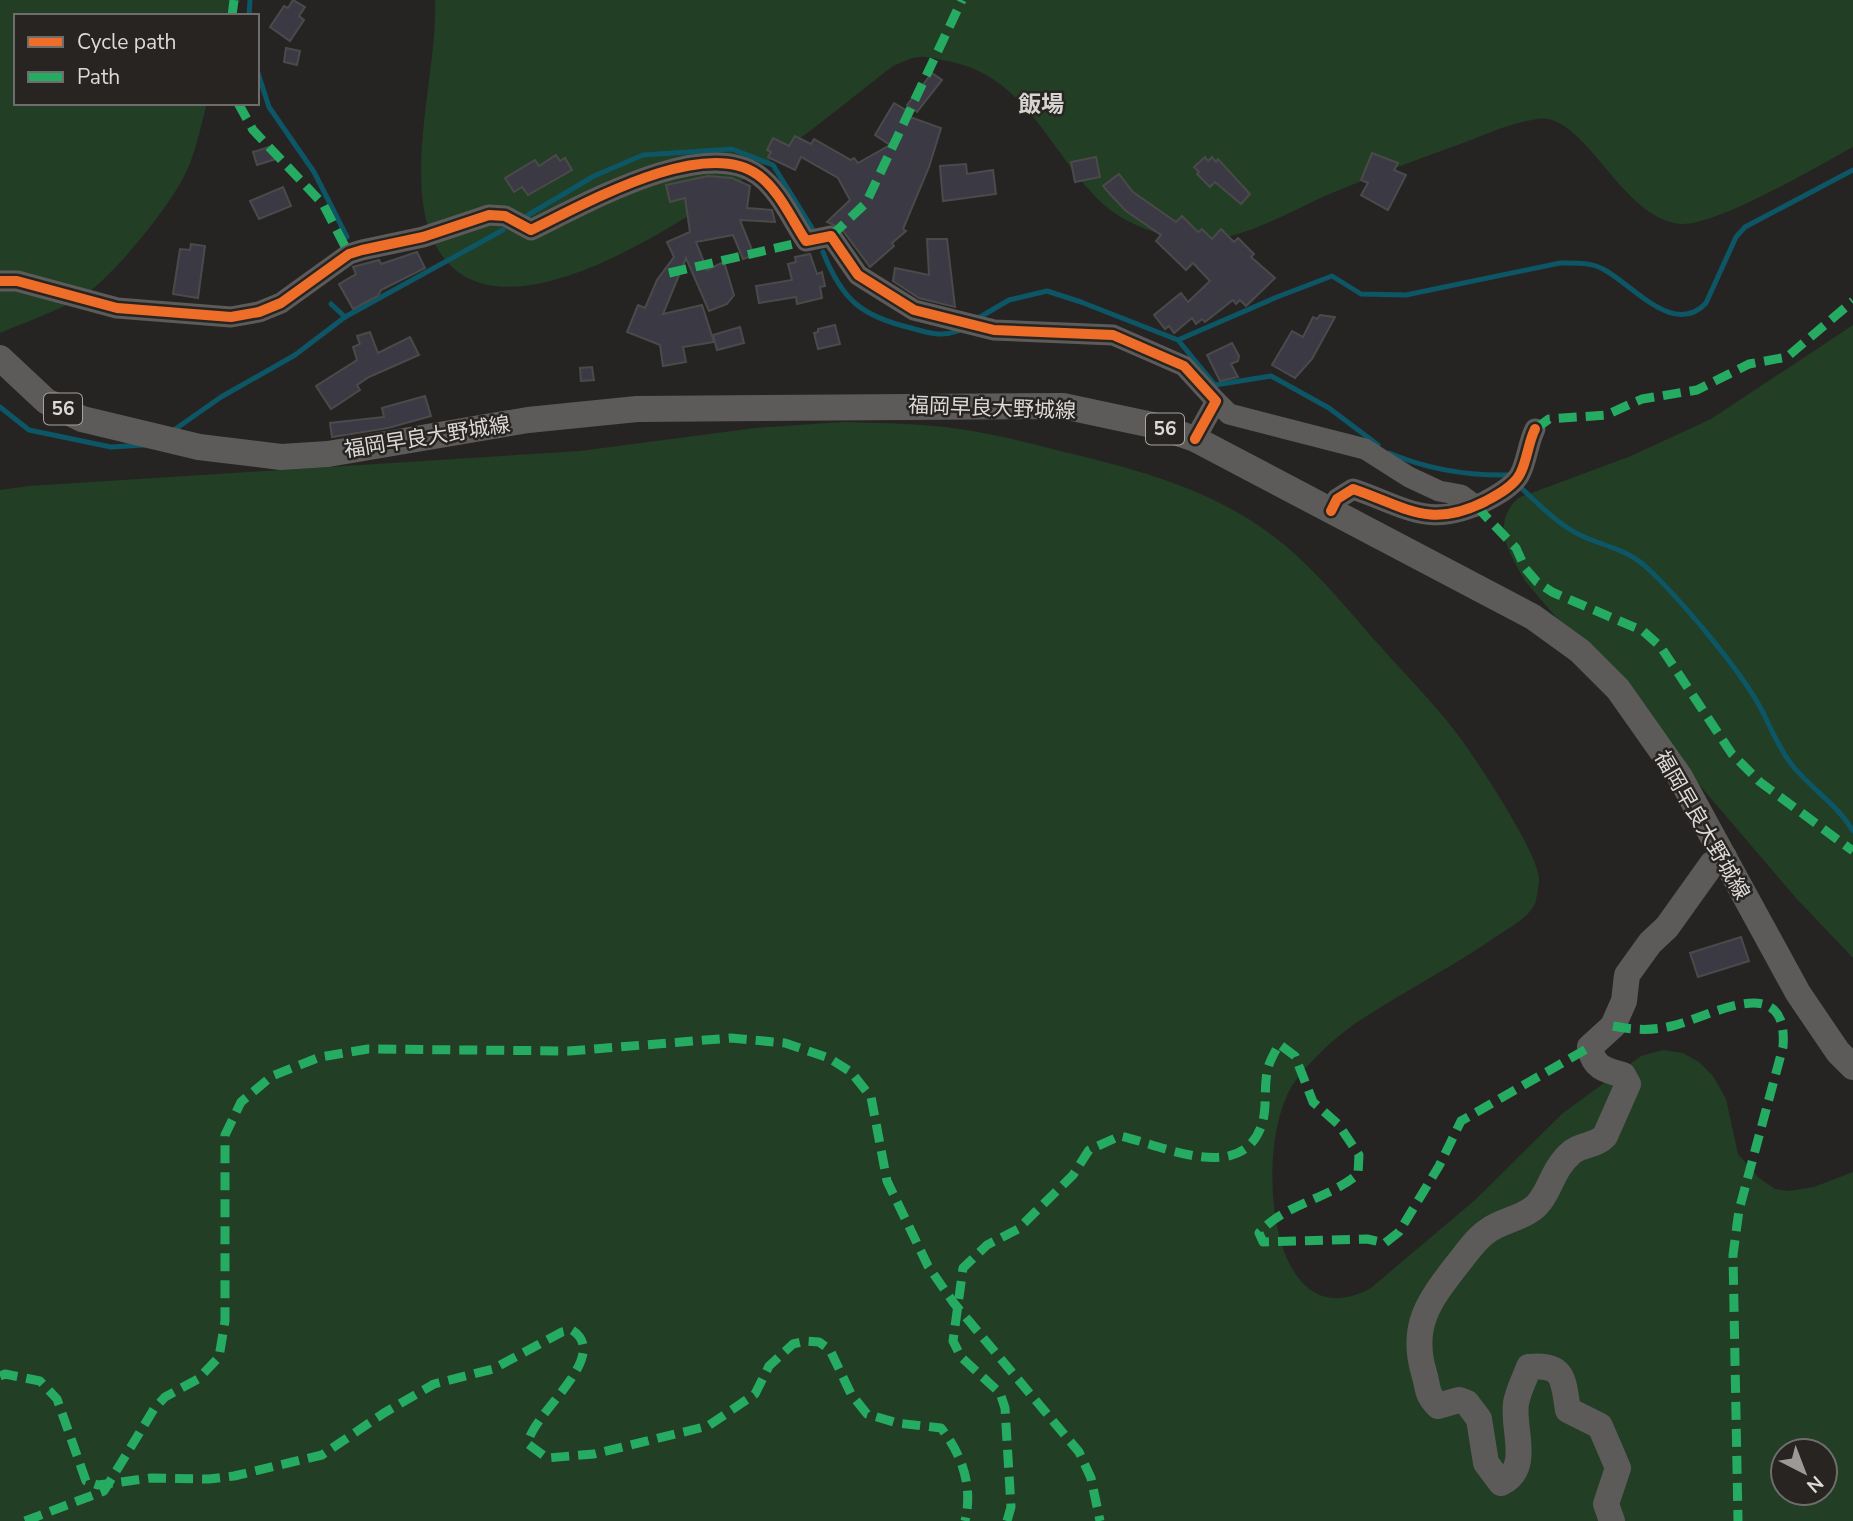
<svg xmlns="http://www.w3.org/2000/svg" width="1853" height="1521" font-family="'Nunito Sans','Noto Sans JP',sans-serif">
  <rect width="100%" height="100%" fill="#262423"/>
  <g fill="#223e24" fill-rule="evenodd">
    <path d="M0,0h240l-6,16h-218v87h191c-7,26 -12,54 -25,77 -15,29 -71,99 -98,115 -26,16 -56,26 -84,38z"/>
    <path d="M435,0h1418v147c-35,19 -138,80 -173,77 -60,-6 -95,-113 -143,-105 -26,4 -50,15 -74,24 -44,16 -88,32 -131,50 -47,20 -105,58 -158,45 -24,-6 -52,-17 -70,-33 -54,-50 -77,-130 -157,-144 -8,-1 -19,-5 -27,-4 -9,0 -19,6 -27,9 -74,56 -386,326 -459,176 -31,-64 4,-172 1,-242z"/>
    <path d="M1853,325v633l-57,-60 -271,-317c-16,-29 -35,-55 -7,-83l113,-42 80,-37z"/>
    <path d="M843,422c30,1 61,1 91,4 43,4 84,14 126,25 72,17 149,37 209,82 43,31 76,74 111,113 30,34 63,66 88,103 16,23 73,109 71,132 -1,7 -2,17 -4,23 -8,15 -27,24 -41,34 -45,31 -95,56 -141,87 -22,16 -43,36 -59,58 -41,58 -28,263 77,205l104,-88 88,-87 78,-57 22,-6 20,3 16,9 14,14 13,23 12,55 21,24 16,11 14,2 25,-4 39,-15v349h-1853v-1031l29,-4 551,-35 175,-23zM1783,1451h42v42h-42z"/>
  </g>
  <g fill="none" stroke-linecap="round" stroke-linejoin="round">
    <g stroke="#0d5665" stroke-width="5">
      <polyline points="249,16 250,0"/>
      <polyline points="257,70 269,107 314,172 347,237"/>
      <polyline points="528,215 594,176 643,155 732,149 773,165 812,228"/>
      <path d="M823,252c19,48 38,64 88,76 18,5 30,9 47,3"/>
      <polyline points="331,304 345,317"/>
      <polyline points="980,317 1009,300 1047,291 1081,302 1178,340 1215,385 1271,376 1329,408 1378,445"/>
      <path d="M1178,340l99,-43 55,-21 29,18 45,1 154,-32c14,0 30,-1 43,6 29,15 71,69 103,34l30,-66 9,-10 108,-57"/>
      <polyline points="0,407 29,430 111,447 144,445"/>
      <polyline points="174,430 221,397 295,355 345,317 503,230"/>
      <path d="M1389,453c38,16 80,23 121,22"/>
      <path d="M1520,487c20,18 38,38 62,49 22,10 43,13 62,29 33,30 93,101 115,140 11,20 18,41 33,60 19,24 45,39 61,66"/>
    </g>
  </g>
  <g fill="#3b3944" stroke="#4b4a4a" stroke-width="2">
    <polygon points="293,0 305,7 299,16 304,20 290,41 270,27 284,6 288,8"/>
    <polygon points="286,48 300,51 297,65 284,62"/>
    <polygon points="932,73 942,80 917,112 907,105"/>
    <polygon points="894,103 909,112 907,116 941,128 929,167 903,229 906,231 892,243 894,246 870,267 841,228 827,222 850,200 838,178 801,157 795,170 768,157 771,152 767,150 773,138 789,146 795,136 811,144 814,139 851,160 854,158 858,163 890,145 875,135"/>
    <polygon points="272,146 276,159 257,165 253,152"/>
    <polygon points="1372,153 1398,163 1394,170 1406,175 1388,210 1361,195 1368,183 1361,180"/>
    <polygon points="556,155 560,161 565,158 572,170 528,195 522,187 514,192 505,178 535,160 539,166"/>
    <polygon points="1096,157 1100,177 1075,182 1071,162"/>
    <polygon points="1205,157 1208,161 1212,157 1216,162 1218,159 1250,194 1241,204 1215,182 1210,187 1197,174 1199,172 1194,167"/>
    <polygon points="966,164 967,174 993,170 996,194 943,201 940,166"/>
    <polygon points="1119,174 1133,192 1176,222 1182,216 1198,232 1202,229 1212,239 1221,229 1234,242 1238,238 1254,254 1251,257 1275,278 1246,306 1240,300 1236,304 1233,300 1205,322 1202,319 1196,324 1192,318 1174,333 1169,326 1165,329 1154,315 1181,293 1188,302 1210,281 1193,263 1186,270 1156,241 1161,235 1126,211 1109,193 1103,186"/>
    <polygon points="708,176 732,178 750,186 747,208 772,210 775,222 740,220 754,255 743,259 733,235 696,242 707,270 724,262 734,295 727,304 709,311 686,258 663,314 702,305 714,342 683,347 686,362 663,366 660,345 627,332 638,305 645,308 657,280 674,257 667,242 690,232 685,198 670,202 666,185"/>
    <polygon points="283,187 291,206 259,219 250,201"/>
    <polygon points="927,239 947,239 955,307 919,298 893,281 895,268 929,275"/>
    <polygon points="191,244 205,246 198,298 173,294 180,249 190,250"/>
    <polygon points="417,252 425,268 381,290 378,296 353,309 339,284 356,274 353,267 379,260 381,264"/>
    <polygon points="810,254 817,274 822,272 825,286 820,287 822,298 797,304 796,297 759,303 756,286 792,280 788,264 796,262 795,257"/>
    <polygon points="1320,315 1335,317 1312,359 1295,378 1272,365 1292,331 1303,337 1313,317 1317,319"/>
    <polygon points="835,325 840,344 818,349 814,333 818,332 818,329"/>
    <polygon points="740,327 744,343 717,350 713,335"/>
    <polygon points="370,332 378,353 410,337 419,355 369,377 357,385 360,390 331,409 316,386 357,360 353,347 360,344 357,336"/>
    <polygon points="1232,343 1239,356 1238,361 1231,364 1238,377 1220,381 1207,355"/>
    <polygon points="592,367 594,380 581,381 580,368"/>
    <polygon points="425,396 431,416 388,428 332,437 330,423 384,417 382,408"/>
    <polygon points="1741,937 1749,961 1698,977 1690,953"/>
  </g>
  <g fill="none" stroke-linecap="round" stroke-linejoin="round">
    <g stroke="#5c5b5a" stroke-width="21">
      <path d="M0,281h17l100,27 114,9 28,-5 22,-9 68,-49 13,-4 61,-13 66,-22 16,1 26,14c52,-25 173,-95 227,-55 21,15 34,45 48,66l25,-5 27,39 56,35 80,20 119,5 71,31 32,35 -21,38"/>
      <polyline points="1216,401 1229,414 1365,449 1409,477 1439,491 1461,495 1476,506"/>
      <path d="M1331,511l6,-12 16,-10c53,18 77,41 133,12 11,-6 28,-15 34,-27 7,-13 8,-31 15,-45"/>
    </g>
    <g stroke="#5d5b5a" stroke-width="26">
      <polyline points="0,358 46,401 82,419 199,447 281,457 328,454 528,420 637,409 1063,406 1157,426 1195,439 1533,617 1580,651 1618,689 1680,777 1798,993 1838,1052 1853,1067"/>
      <path d="M1612,1521l-6,-17 12,-36 -18,-42 -32,-16c-5,-28 -2,-47 -39,-43 -4,11 -11,24 -13,36 -4,27 16,65 -15,80l-15,-20 -7,-44 -12,-16 -8,-3 -21,6c-13,-14 -9,-17 -14,-33 -14,-47 5,-72 32,-107 10,-12 20,-28 33,-36 14,-10 35,-12 48,-25 14,-15 15,-36 35,-53 10,-8 24,-6 33,-16l23,-52 -5,-9c-19,-5 -30,-8 -33,-28l23,-21 11,-25 3,-26 23,-32 17,-16 45,-63 12,-7"/>
    </g>
    <g stroke="#26ab63" stroke-width="9" stroke-dasharray="18 9" stroke-linecap="butt">
      <polyline points="232,16 234,0"/>
      <polyline points="238,103 253,130 323,204 349,254"/>
      <polyline points="831,236 866,203 962,0"/>
      <polyline points="669,273 806,241"/>
      <polyline points="1535,429 1549,419 1606,415 1642,399 1697,390 1749,364 1787,357 1853,301"/>
      <polyline points="1476,506 1516,548 1525,568 1537,582 1552,592 1643,631 1660,646 1732,754 1760,782 1853,851"/>
      <path d="M1613,1026c21,4 38,5 59,0 36,-8 117,-58 111,21l-44,163 -6,45 5,266"/>
      <path d="M0,1376l5,-2 35,7 17,18 29,82 12,4 53,-7 58,1 25,-3 88,-21 62,-42 50,-29 59,-15 69,-37 10,-2c41,26 -42,85 -44,114l19,14 47,-4 114,-28 47,-32 14,-28 24,-22 13,-3 13,1 11,8 21,44 16,20 30,9 44,5c22,28 32,59 24,93"/>
      <polyline points="25,1521 104,1491 154,1409 165,1397 198,1379 219,1357 225,1321 225,1135 241,1102 272,1076 320,1057 368,1049 569,1051 731,1038 785,1043 829,1058 851,1072 871,1097 887,1181 928,1266 953,1302 1079,1452 1091,1478 1100,1521"/>
      <path d="M1007,1521l4,-14 -6,-99 -5,-15 -39,-36 -8,-16 10,-73 24,-23 31,-16 55,-54 16,-25 31,-14c40,8 119,49 141,-9 7,-18 2,-40 7,-59 2,-8 7,-16 11,-24l16,12 18,46 25,22 21,31 -1,19c-29,25 -74,30 -99,59l4,9 104,-3 18,4 14,-11 40,-66 22,-45 129,-74"/>
    </g>
    <defs>
      <g id="cycleway">
        <path d="M0,281h17l100,27 114,9 28,-5 22,-9 68,-49 13,-4 61,-13 66,-22 16,1 26,14c52,-25 173,-95 227,-55 21,15 34,45 48,66l25,-5 27,39 56,35 80,20 119,5 71,31 32,35 -21,38"/>
        <path d="M1331,511l6,-12 16,-10c53,18 77,41 133,12 11,-6 28,-15 34,-27 7,-13 8,-31 15,-45"/>
      </g>
    </defs>
    <use href="#cycleway" stroke="#272422" stroke-width="15"/>
    <use href="#cycleway" stroke="#ee6e29" stroke-width="10"/>
  </g>
  <g text-anchor="middle" dominant-baseline="central" stroke-width="5" stroke-linejoin="round" paint-order="stroke">
    <g fill="#272422" stroke="#a6a3a1" stroke-width="2">
      <rect x="44" y="393.5" width="38" height="31" rx="5"/>
      <rect x="1146" y="413.5" width="38" height="31" rx="5"/>
    </g>
    <g font-size="19" font-weight="bold" fill="#dcdad8">
      <text x="63" y="409">56</text>
      <text x="1165" y="429">56</text>
    </g>
    <g font-size="21" fill="#dcdad8" stroke="#272422">
      <text transform="translate(992 408) rotate(2)">福岡早良大野城線</text>
      <text transform="translate(427 437) rotate(-9)">福岡早良大野城線</text>
      <text transform="translate(1702 825) rotate(60)">福岡早良大野城線</text>
    </g>
    <g font-size="23" font-weight="bold" fill="#d7d3d0" stroke="#272422">
      <text x="1041" y="104">飯場</text>
    </g>
  </g>
  <rect x="14" y="14" width="245" height="91" fill="#272422" stroke="#6f6d6b" stroke-width="2"/>
  <rect x="28" y="37" width="35" height="10" fill="#ee6e29" stroke="#6f6d6b" stroke-width="2"/>
  <text x="77" y="49" font-size="21" fill="#dcdad8">Cycle path</text>
  <rect x="28" y="72" width="35" height="10" fill="#26ab63" stroke="#6f6d6b" stroke-width="2"/>
  <text x="77" y="84" font-size="21" fill="#dcdad8">Path</text>
  <g transform="translate(1804 1472) rotate(138)"><circle r="33" fill="#272422" stroke="#6f6d6b" stroke-width="2"/>
  <path d="M0-5L12 26L0 18L-12 26Z" fill="#9c9a99"/>
  <text y="-10" font-size="19" font-weight="bold" text-anchor="middle" fill="#dcdad8">N</text>
  </g>
</svg>
